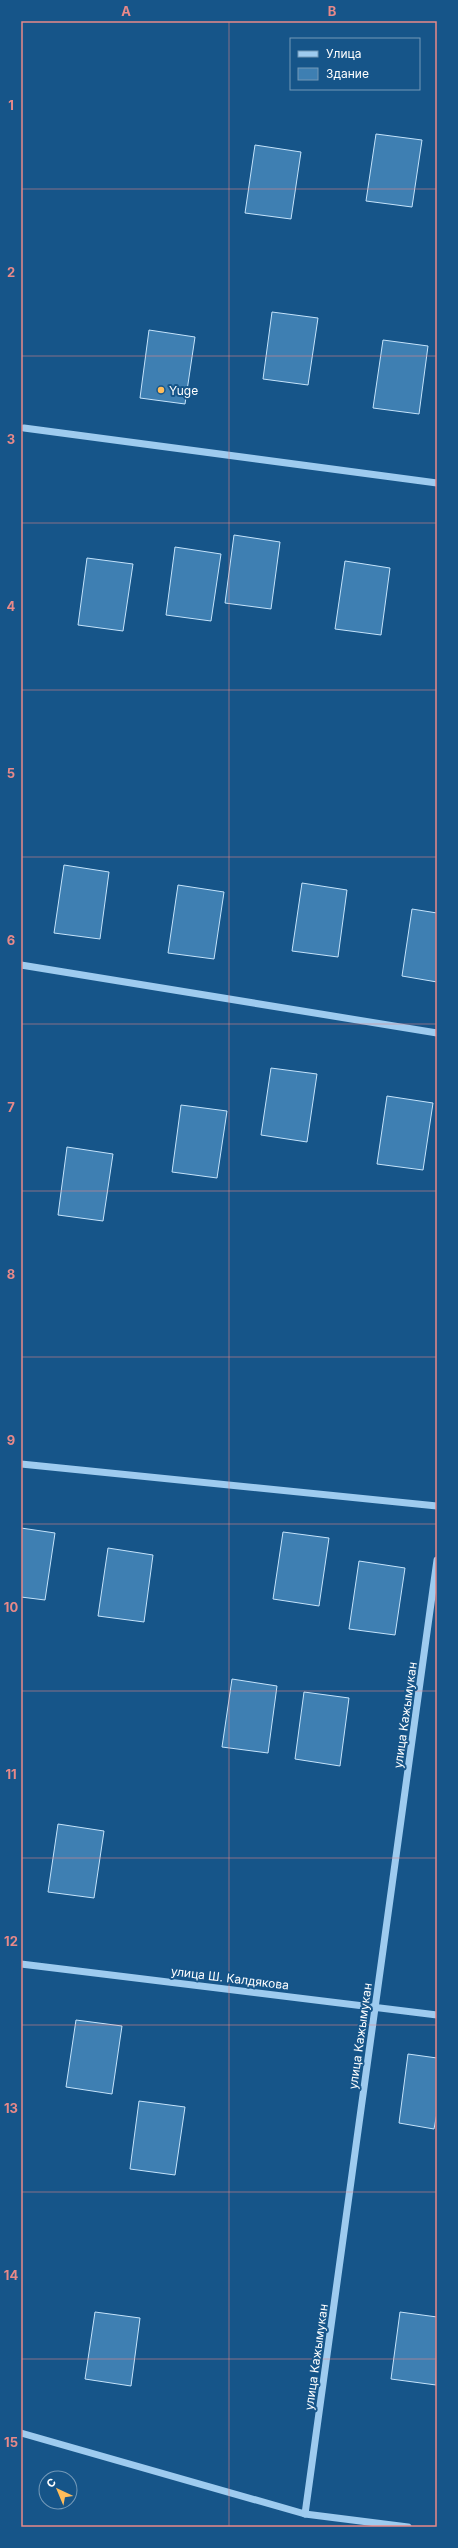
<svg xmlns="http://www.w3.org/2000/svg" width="458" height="2548" font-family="Inter,sans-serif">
  <rect width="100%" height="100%" fill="#165589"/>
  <g fill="#3e7fb2" stroke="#c4e3fb">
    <polygon points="376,134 422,140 412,207 366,201"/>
    <polygon points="255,145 301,152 291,219 245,213"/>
    <polygon points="272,312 318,318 308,385 263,379"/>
    <polygon points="149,330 195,337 185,404 140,398"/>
    <polygon points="383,340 428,346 419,414 373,408"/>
    <polygon points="234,535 280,542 271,609 225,603"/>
    <polygon points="175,547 221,554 211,621 166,615"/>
    <polygon points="87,558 133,564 123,631 78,625"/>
    <polygon points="345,561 390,568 381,635 335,629"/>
    <polygon points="64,865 109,872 100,939 54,933"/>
    <polygon points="302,883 347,890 338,957 292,951"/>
    <polygon points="178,885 224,892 214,959 168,953"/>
    <polygon points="412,909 437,913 437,982 402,976"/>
    <polygon points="271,1068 317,1074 307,1142 261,1135"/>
    <polygon points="387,1096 433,1103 423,1170 377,1164"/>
    <polygon points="181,1105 227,1111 217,1178 172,1172"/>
    <polygon points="67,1147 113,1154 103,1221 58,1215"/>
    <polygon points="21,1528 55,1533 45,1600 21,1597"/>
    <polygon points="283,1532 329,1538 319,1606 273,1599"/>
    <polygon points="108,1548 153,1555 144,1622 98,1616"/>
    <polygon points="359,1561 405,1568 395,1635 349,1629"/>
    <polygon points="232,1679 277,1686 268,1753 222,1747"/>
    <polygon points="304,1692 349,1698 340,1766 295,1759"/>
    <polygon points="58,1824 104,1831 94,1898 48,1892"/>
    <polygon points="76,2020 122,2026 112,2094 66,2087"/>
    <polygon points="408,2054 437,2058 437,2113 434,2129 399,2123"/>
    <polygon points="139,2101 185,2107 175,2175 130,2169"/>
    <polygon points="95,2312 140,2318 131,2386 85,2379"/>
    <polygon points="400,2312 437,2317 436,2385 391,2379"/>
  </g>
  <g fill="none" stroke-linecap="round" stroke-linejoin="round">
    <g stroke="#9ecbef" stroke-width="7">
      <polyline points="24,428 437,483"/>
      <polyline points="21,965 437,1033"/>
      <polyline points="21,1464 437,1506"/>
      <polyline points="21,1964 437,2015"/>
      <polyline points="21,2433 305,2514 408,2527"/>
      <polyline points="305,2514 437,1560"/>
    </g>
  </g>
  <path fill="none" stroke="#e88989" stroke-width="1" stroke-opacity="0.55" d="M229,21v2506M21,189h416M21,356h416M21,523h416M21,690h416M21,857h416M21,1024h416M21,1191h416M21,1357h416M21,1524h416M21,1691h416M21,1858h416M21,2025h416M21,2192h416M21,2359h416"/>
  <circle fill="#ffbd5b" stroke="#165589" stroke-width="1.5" cx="161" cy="390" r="4"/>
  <g text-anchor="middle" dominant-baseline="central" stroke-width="4" stroke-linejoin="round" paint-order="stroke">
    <g font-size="12" fill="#fff" stroke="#165589" text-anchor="start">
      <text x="169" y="390">Yuge</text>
    </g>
    <g font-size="12" fill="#fff" stroke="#165589">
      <text transform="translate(405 1715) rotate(-82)">улица Кажымукан</text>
      <text transform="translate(230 1978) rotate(7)">улица Ш. Калдякова</text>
      <text transform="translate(360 2036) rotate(-82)">улица Кажымукан</text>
      <text transform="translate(316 2357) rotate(-82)">улица Кажымукан</text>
    </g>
  </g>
  <rect width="458" height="2548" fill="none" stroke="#165589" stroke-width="44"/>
  <rect x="290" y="38" width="130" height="52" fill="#165589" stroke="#7399b8"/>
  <rect x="298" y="51" width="20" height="6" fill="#9ecbef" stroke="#7399b8"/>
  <text x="326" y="58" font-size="12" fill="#ffffff">Улица</text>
  <rect x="298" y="68" width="20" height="12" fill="#3e7fb2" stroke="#7399b8"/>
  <text x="326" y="78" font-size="12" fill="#ffffff">Здание</text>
  <g transform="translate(58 2490) rotate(316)"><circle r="19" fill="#165589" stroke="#7399b8"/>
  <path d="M0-3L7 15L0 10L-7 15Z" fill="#ffbd5b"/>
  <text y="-6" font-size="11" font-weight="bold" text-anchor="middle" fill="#ffffff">С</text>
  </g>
  <rect x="22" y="22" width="414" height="2504" fill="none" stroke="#e88989" stroke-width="1.5"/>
  <g font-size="13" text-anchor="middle" font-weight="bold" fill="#e88989">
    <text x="126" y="16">A</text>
    <text x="332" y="16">B</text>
    <text x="11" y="110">1</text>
    <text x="11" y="277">2</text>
    <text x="11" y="444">3</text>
    <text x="11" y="611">4</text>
    <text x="11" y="778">5</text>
    <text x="11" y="945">6</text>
    <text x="11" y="1112">7</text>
    <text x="11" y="1279">8</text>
    <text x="11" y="1445">9</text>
    <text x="11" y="1612">10</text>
    <text x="11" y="1779">11</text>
    <text x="11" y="1946">12</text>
    <text x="11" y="2113">13</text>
    <text x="11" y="2280">14</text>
    <text x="11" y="2447">15</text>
  </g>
</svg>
